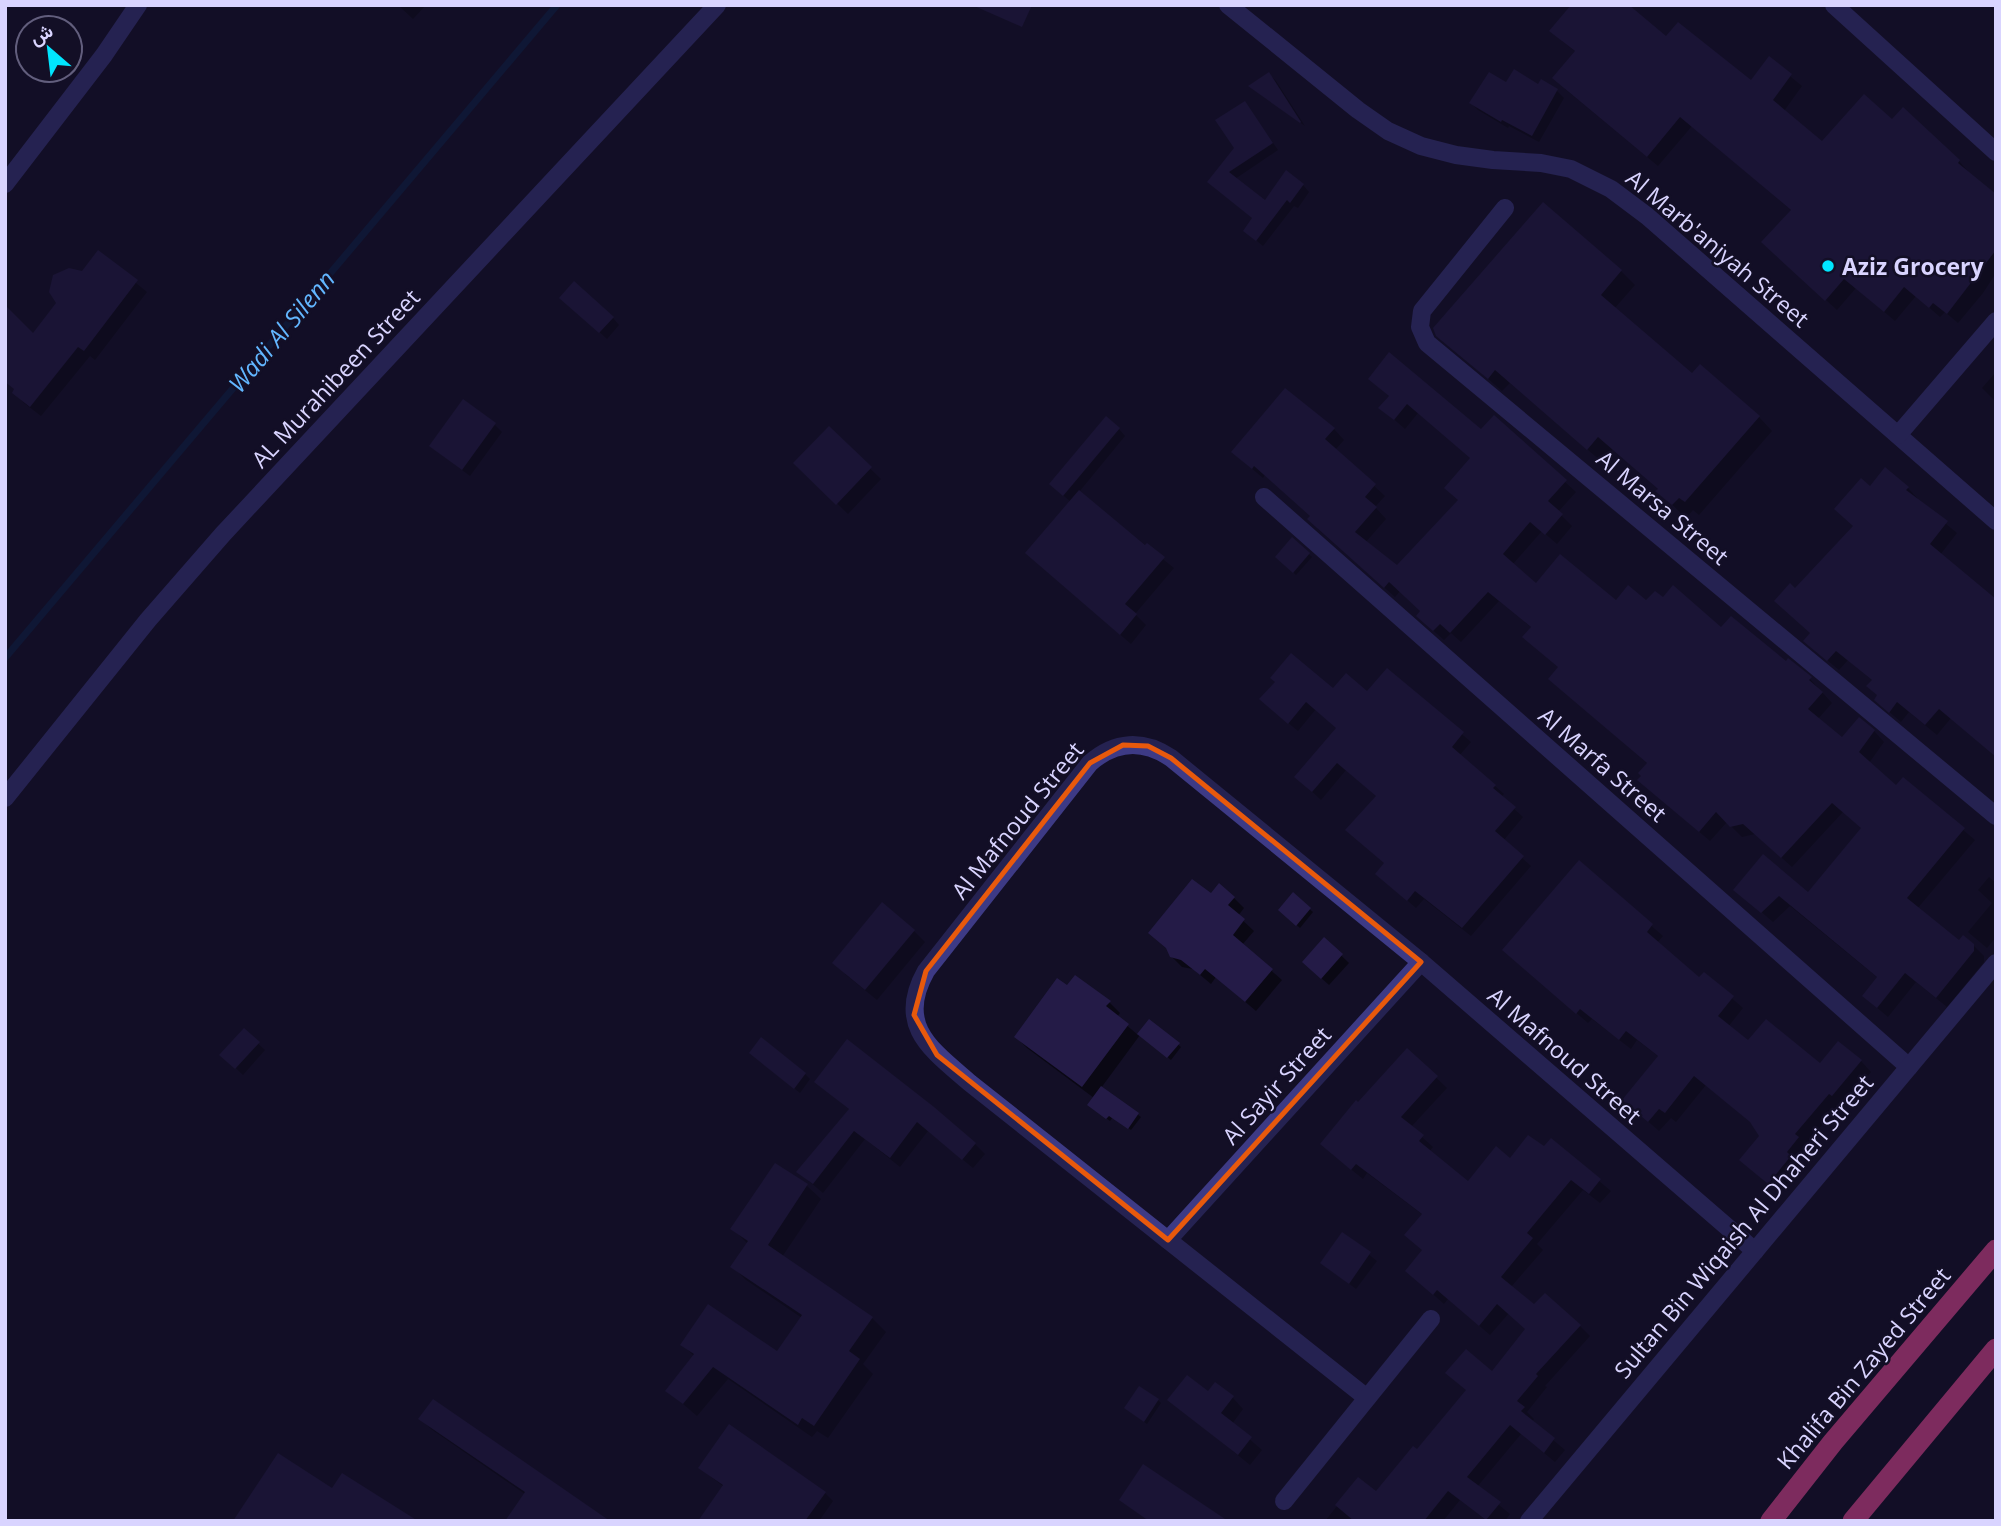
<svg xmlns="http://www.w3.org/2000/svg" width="2001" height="1526" font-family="'Open Sans',Vazirmatn,sans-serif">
  <rect width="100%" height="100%" fill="#130f26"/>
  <g fill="#0007">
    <polygon points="398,5 426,5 413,19"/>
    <polygon points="1666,39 1751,83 1769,59 1802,86 1784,111 1822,144 1892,122 1903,109 1959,161 1996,204 1996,273 1983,293 1958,323 1945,312 1940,317 1916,296 1895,321 1856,288 1837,310 1774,253 1792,211 1692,126 1658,166 1565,89 1576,52 1562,41"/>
    <polygon points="1269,74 1276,81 1305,126 1258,92"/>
    <polygon points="1506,84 1557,91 1564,98 1539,142 1509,126 1508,128 1478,110 1471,103"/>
    <polygon points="1245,103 1278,150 1235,179 1266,202 1303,185 1309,192 1298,208 1294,206 1263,246 1245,231 1254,219 1216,189 1236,148"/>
    <polygon points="99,253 147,292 95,360 90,356 41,416 24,403 14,392 16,390 5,382 5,308 33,336"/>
    <polygon points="1621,271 1635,285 1614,309 1692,375 1759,417 1772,431 1699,515 1693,510 1686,518 1658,491 1659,490 1613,449 1602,462 1510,383 1502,391 1438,335"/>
    <polygon points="569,304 613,318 619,325 607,339"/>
    <polygon points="1996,372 1996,402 1982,388"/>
    <polygon points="1370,379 1481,432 1494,417 1576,492 1558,512 1572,526 1557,544 1542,531 1512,565 1536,586 1616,602 1647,603 1722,630 1786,663 1788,661 1810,679 1832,703 1818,719 1842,740 1874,731 1884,742 1869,763 1896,787 1903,779 1975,840 1917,909 1960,942 1973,945 1984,956 1984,962 1947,1007 1916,982 1888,1017 1875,1006 1878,978 1790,906 1773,922 1736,890 1808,894 1863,828 1843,812 1792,867 1755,834 1742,837 1727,822 1710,841 1650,790 1648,764 1550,679 1560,668 1532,628 1499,601 1461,642 1451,633 1444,640 1428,626 1422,611 1400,591 1395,597 1319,530 1312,516 1265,475 1263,478 1244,462 1334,429 1344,440 1335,450 1385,496 1375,507 1386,519 1365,543 1398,568 1460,501 1472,459 1418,413 1405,429 1381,408 1390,397"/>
    <polygon points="495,425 502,432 470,476 438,452"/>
    <polygon points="829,429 881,479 848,514 795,463"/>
    <polygon points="1119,429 1125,436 1079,492 1174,568 1135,614 1146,625 1131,644 1037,563 1071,502 1058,491"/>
    <polygon points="1908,488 1918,499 1917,500 1957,533 1940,555 1951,718 1937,735 1909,712 1901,722 1887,710 1873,681 1848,660 1839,670 1816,651 1812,634 1796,591 1855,527 1870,489"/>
    <polygon points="1292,539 1312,557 1296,575 1277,557"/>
    <polygon points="1387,670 1471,742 1459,756 1495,786 1504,794 1501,797 1523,817 1503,841 1531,866 1471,936 1424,899 1416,908 1386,882 1386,863 1378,797 1346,770 1321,800 1305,785 1338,728 1316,709 1298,731 1270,708 1333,691 1367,693"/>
    <polygon points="1579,863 1663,936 1657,943 1699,979 1704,974 1743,1008 1728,1027 1748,1043 1820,1066 1861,1061 1871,1072 1843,1106 1840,1103 1805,1146 1808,1149 1796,1164 1800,1168 1779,1194 1741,1160 1761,1136 1754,1125 1706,1085 1676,1122 1671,1118 1659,1131 1635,1110 1659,1057 1637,1040 1631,1049 1592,1019 1588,1023 1515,960"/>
    <polygon points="1989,877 1996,883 1996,937 1987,948 1968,932 1992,903 1978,890"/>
    <polygon points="1293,895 1313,912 1300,928 1280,910"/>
    <polygon points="1211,896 1234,898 1244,908 1238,916 1254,931 1242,945 1282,980 1256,1011 1216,977 1211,984 1193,969 1182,967 1171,956"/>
    <polygon points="914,931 925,942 877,1000 845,974"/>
    <polygon points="1324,939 1349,963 1329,985 1311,969"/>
    <polygon points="1067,988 1109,1002 1120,1013 1117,1017 1138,1035 1150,1021 1181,1047 1171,1060 1140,1035 1101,1088 1141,1117 1131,1130 1113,1117 1110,1121 1092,1108 1094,1098 1027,1048 1016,1037"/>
    <polygon points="244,1031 265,1050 243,1075 222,1055"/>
    <polygon points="1408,1051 1447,1088 1411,1127 1433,1147 1429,1152 1468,1184 1510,1160 1545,1149 1551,1141 1611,1191 1600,1203 1583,1190 1537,1244 1543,1250 1511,1287 1534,1307 1580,1326 1590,1336 1545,1386 1547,1387 1527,1412 1534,1419 1532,1422 1565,1450 1555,1462 1521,1434 1477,1487 1510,1514 1505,1521 1487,1521 1460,1500 1443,1521 1325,1521 1358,1480 1376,1494 1492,1373 1527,1329 1509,1313 1490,1335 1448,1299 1444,1304 1418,1281 1424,1251 1423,1215 1367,1173 1363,1179 1332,1154 1358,1104"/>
    <polygon points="756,1058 805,1074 810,1079 800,1093"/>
    <polygon points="816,1082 975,1144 985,1154 973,1168 928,1131 900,1167 865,1139 823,1193 798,1172 850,1110"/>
    <polygon points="776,1165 807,1186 821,1199 782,1257 872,1318 886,1332 863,1364 873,1374 828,1438 817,1431 812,1437 728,1379 697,1416 668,1391 695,1357 682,1344 777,1354 802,1318 746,1280 733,1267 748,1244 733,1229"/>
    <polygon points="1343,1234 1377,1261 1356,1289 1322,1263"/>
    <polygon points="1208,1393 1233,1398 1243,1409 1232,1424 1262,1450 1250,1465 1170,1400"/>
    <polygon points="1158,1400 1161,1403 1147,1424 1129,1411"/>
    <polygon points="421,1419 605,1521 525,1494 431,1429"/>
    <polygon points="700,1468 825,1493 833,1501 819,1521 700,1521 724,1487"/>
  </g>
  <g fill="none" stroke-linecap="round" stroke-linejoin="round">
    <polyline stroke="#0c2248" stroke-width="7" points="5,658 557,5"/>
  </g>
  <g fill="#241b47">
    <polygon points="972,5 1032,5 1022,27"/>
    <polygon points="1571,5 1629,5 1666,36 1678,22 1751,80 1769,56 1792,74 1773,100 1822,141 1864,94 1892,119 1903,107 1960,160 1958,163 1996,194 1996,250 1947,314 1933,303 1929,308 1904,287 1884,312 1844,279 1825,301 1761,242 1791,210 1680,117 1647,157 1552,78 1575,51 1549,31"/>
    <polygon points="1514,69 1538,84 1541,79 1558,89 1532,136 1502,120 1501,122 1469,103 1489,72 1506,82"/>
    <polygon points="1269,72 1301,122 1300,123 1248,86"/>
    <polygon points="1245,101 1273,143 1229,172 1265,200 1286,170 1304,184 1290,203 1287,200 1256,241 1243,231 1252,218 1207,182 1234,148 1215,120"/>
    <polygon points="1543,202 1622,270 1601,295 1692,373 1700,364 1760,416 1685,502 1679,498 1672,505 1655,491 1658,489 1598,437 1587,450 1495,370 1488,379 1436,336 1433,328"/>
    <polygon points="98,250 138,280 84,351 78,347 30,407 12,393 14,389 5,382 5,305 33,333 56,303 49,292 53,275 69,268 82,271"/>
    <polygon points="574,281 614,317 599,333 559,298"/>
    <polygon points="1389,352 1481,429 1494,415 1567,480 1548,501 1563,514 1545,535 1530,522 1503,554 1536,583 1560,554 1616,600 1628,585 1646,600 1655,591 1663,597 1673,585 1721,627 1731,616 1786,661 1788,658 1812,677 1809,680 1823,692 1808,709 1842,737 1859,717 1875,730 1859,752 1896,785 1903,777 1965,828 1907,898 1959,940 1963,935 1974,944 1974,951 1936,998 1905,973 1877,1008 1862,996 1877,977 1779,896 1761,913 1733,890 1763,854 1808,892 1861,828 1832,803 1781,858 1743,824 1730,827 1716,812 1699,832 1637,780 1641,776 1638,773 1647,763 1548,679 1558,667 1522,637 1531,627 1488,592 1450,633 1440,624 1433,631 1416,616 1420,611 1389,582 1384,588 1307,519 1310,516 1254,466 1252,469 1231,452 1285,388 1335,428 1325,439 1376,484 1365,497 1377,507 1355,532 1397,565 1458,500 1444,488 1470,458 1407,404 1394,420 1378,408 1389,396 1368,379"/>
    <polygon points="463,399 496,423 462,470 429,446"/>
    <polygon points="1106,416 1120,428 1063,496 1049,484"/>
    <polygon points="829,426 872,467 836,505 793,463"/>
    <polygon points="1885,467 1909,487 1906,490 1948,521 1930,544 1996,599 1996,757 1939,709 1925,725 1897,702 1889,713 1874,700 1877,695 1866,686 1872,680 1836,651 1827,661 1803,641 1810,633 1774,601 1790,583 1795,588 1853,526 1834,509 1861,478 1870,486"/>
    <polygon points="1079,490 1145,545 1147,543 1165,557 1125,604 1137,614 1120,635 1025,553"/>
    <polygon points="1292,537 1310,553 1293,573 1275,557"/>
    <polygon points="1291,653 1333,688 1346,673 1367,691 1387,668 1464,732 1452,747 1496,785 1493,788 1516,807 1495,831 1524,856 1462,928 1415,891 1407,901 1375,874 1384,863 1345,830 1376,796 1337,763 1312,792 1294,777 1336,728 1306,702 1288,724 1259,699 1275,682 1270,678"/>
    <polygon points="1579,860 1653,924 1647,932 1699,977 1704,972 1734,996 1718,1016 1748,1040 1766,1019 1820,1063 1838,1041 1862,1060 1832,1096 1829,1094 1795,1134 1799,1137 1787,1152 1791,1156 1768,1184 1739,1160 1759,1136 1750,1122 1694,1076 1665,1113 1659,1109 1648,1122 1622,1100 1658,1056 1626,1031 1619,1040 1580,1009 1576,1014 1502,950"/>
    <polygon points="1192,879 1211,893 1219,883 1235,897 1228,905 1245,919 1233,935 1273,969 1245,1002 1205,969 1200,975 1181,960 1170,957 1166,948 1148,933"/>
    <polygon points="1293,892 1311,908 1296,926 1278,910"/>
    <polygon points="882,902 915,930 865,990 832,963"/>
    <polygon points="1324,937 1343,954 1321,979 1302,962"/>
    <polygon points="1075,975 1111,1001 1106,1006 1129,1024 1082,1087 1014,1037 1057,978 1067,985"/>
    <polygon points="1149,1019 1180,1043 1167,1058 1137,1034"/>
    <polygon points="244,1028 260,1042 235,1069 219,1055"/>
    <polygon points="761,1037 806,1073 794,1089 749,1053"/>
    <polygon points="847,1039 934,1107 976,1143 962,1160 917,1122 890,1158 854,1131 813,1184 796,1172 849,1109 814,1082"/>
    <polygon points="1407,1048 1438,1076 1401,1117 1424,1135 1419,1141 1468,1181 1496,1146 1510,1158 1528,1135 1544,1146 1551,1138 1601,1179 1589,1194 1571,1180 1527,1233 1533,1238 1501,1277 1534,1304 1545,1293 1581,1325 1536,1374 1538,1376 1517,1401 1525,1407 1521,1411 1555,1438 1544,1453 1510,1425 1467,1477 1501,1502 1486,1520 1448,1491 1424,1521 1354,1521 1335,1505 1358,1477 1376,1491 1413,1446 1417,1449 1466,1390 1445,1373 1466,1349 1492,1371 1525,1329 1497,1304 1479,1326 1437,1290 1433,1295 1405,1271 1422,1250 1404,1235 1422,1214 1356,1164 1351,1170 1320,1144 1356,1100 1358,1102"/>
    <polygon points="1101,1086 1139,1113 1128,1129 1109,1116 1106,1119 1087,1105"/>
    <polygon points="775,1163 808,1184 768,1245 873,1317 849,1351 860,1359 814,1426 802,1418 798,1425 713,1367 683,1404 665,1391 694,1354 680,1345 708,1304 777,1351 802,1315 730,1267 748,1241 730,1229"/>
    <polygon points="1342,1232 1371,1252 1349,1284 1320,1263"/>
    <polygon points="1187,1375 1208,1391 1215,1382 1234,1396 1221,1413 1252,1437 1238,1455 1167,1400"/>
    <polygon points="1139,1386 1159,1399 1144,1422 1124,1408"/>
    <polygon points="433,1399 513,1454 610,1521 505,1521 525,1492 418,1419"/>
    <polygon points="729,1424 826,1492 805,1521 698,1521 723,1485 698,1468"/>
    <polygon points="278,1453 332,1488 342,1473 418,1521 233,1521"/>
    <polygon points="1143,1464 1228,1521 1149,1521 1119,1500"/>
  </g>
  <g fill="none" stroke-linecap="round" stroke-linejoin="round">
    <g stroke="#3d3a85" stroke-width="18">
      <polyline points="1228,5 1358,110 1388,131 1421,146 1456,155 1493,160 1541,163 1571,169 1611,189 1647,216 1996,521"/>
      <polyline points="1834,5 1996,152"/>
      <polyline points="5,184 104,55 138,5"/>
      <polyline points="1505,208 1422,311 1420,327 1427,343 1996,816"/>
      <polyline points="1898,435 1996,321"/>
      <polyline points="1264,497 1909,1067"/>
      <polyline points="5,798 148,620 223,534 717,5"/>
      <polyline points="1168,1240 1421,962"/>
      <path d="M1367,1398l-397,-315c-38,-33 -75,-57 -44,-112l164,-208c25,-22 53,-24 81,-5l250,204 334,289"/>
      <polyline points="1284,1501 1431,1319"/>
      <polyline points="1529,1521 1996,963"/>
    </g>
    <g stroke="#ff4fa3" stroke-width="21">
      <polyline points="1771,1521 1833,1442 1996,1250"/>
      <polyline points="1853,1521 1996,1349"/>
    </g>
  </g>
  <path d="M0 0H2001V1526H0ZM1123,745l25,1 23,12 250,204 -253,278 -231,-185 -23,-40 12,-44 164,-208z" fill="#130f26" fill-opacity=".55" fill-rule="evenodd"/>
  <path fill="none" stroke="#e8590c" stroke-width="5" stroke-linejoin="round" d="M1123,745l25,1 23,12 250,204 -253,278 -231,-185 -23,-40 12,-44 164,-208z"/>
  <circle fill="#00e5ff" stroke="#130f26" stroke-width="2.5" cx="1828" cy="266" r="7"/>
  <g text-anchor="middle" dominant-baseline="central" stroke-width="5" stroke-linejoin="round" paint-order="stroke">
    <g font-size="23" fill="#d9d4ff" stroke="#130f26">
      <text transform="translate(1718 248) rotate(40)">Al Marb'aniyah Street</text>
      <text transform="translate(335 378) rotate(-47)">AL Murahibeen Street</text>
      <text transform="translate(1663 507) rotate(40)">Al Marsa Street</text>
      <text transform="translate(1603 764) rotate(41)">Al Marfa Street</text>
      <text transform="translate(1017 820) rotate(-51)">Al Mafnoud Street</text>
      <text transform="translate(1565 1055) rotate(41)">Al Mafnoud Street</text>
      <text transform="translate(1276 1085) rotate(-48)">Al Sayir Street</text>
      <text transform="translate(1743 1226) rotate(-50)">Sultan Bin Wiqaish Al Dhaheri Street</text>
      <text transform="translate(1863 1368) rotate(-50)">Khalifa Bin Zayed Street</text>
    </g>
    <g font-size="23" font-weight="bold" fill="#d9d4ff" stroke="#130f26" text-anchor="start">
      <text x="1842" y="266">Aziz Grocery</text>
    </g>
    <g font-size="24" font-style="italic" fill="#62b6ff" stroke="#130f26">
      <text transform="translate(281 331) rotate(-50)">Wadi Al Silenn</text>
    </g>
  </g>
  <rect width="2001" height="1526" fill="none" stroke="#d9d4ff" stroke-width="14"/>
  <g transform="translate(49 49) rotate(332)"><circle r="33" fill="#130f26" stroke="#625e7d" stroke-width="2"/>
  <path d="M0-5L12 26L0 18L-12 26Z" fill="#00e5ff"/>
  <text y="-10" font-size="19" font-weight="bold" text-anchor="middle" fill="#d9d4ff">ش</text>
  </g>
</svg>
